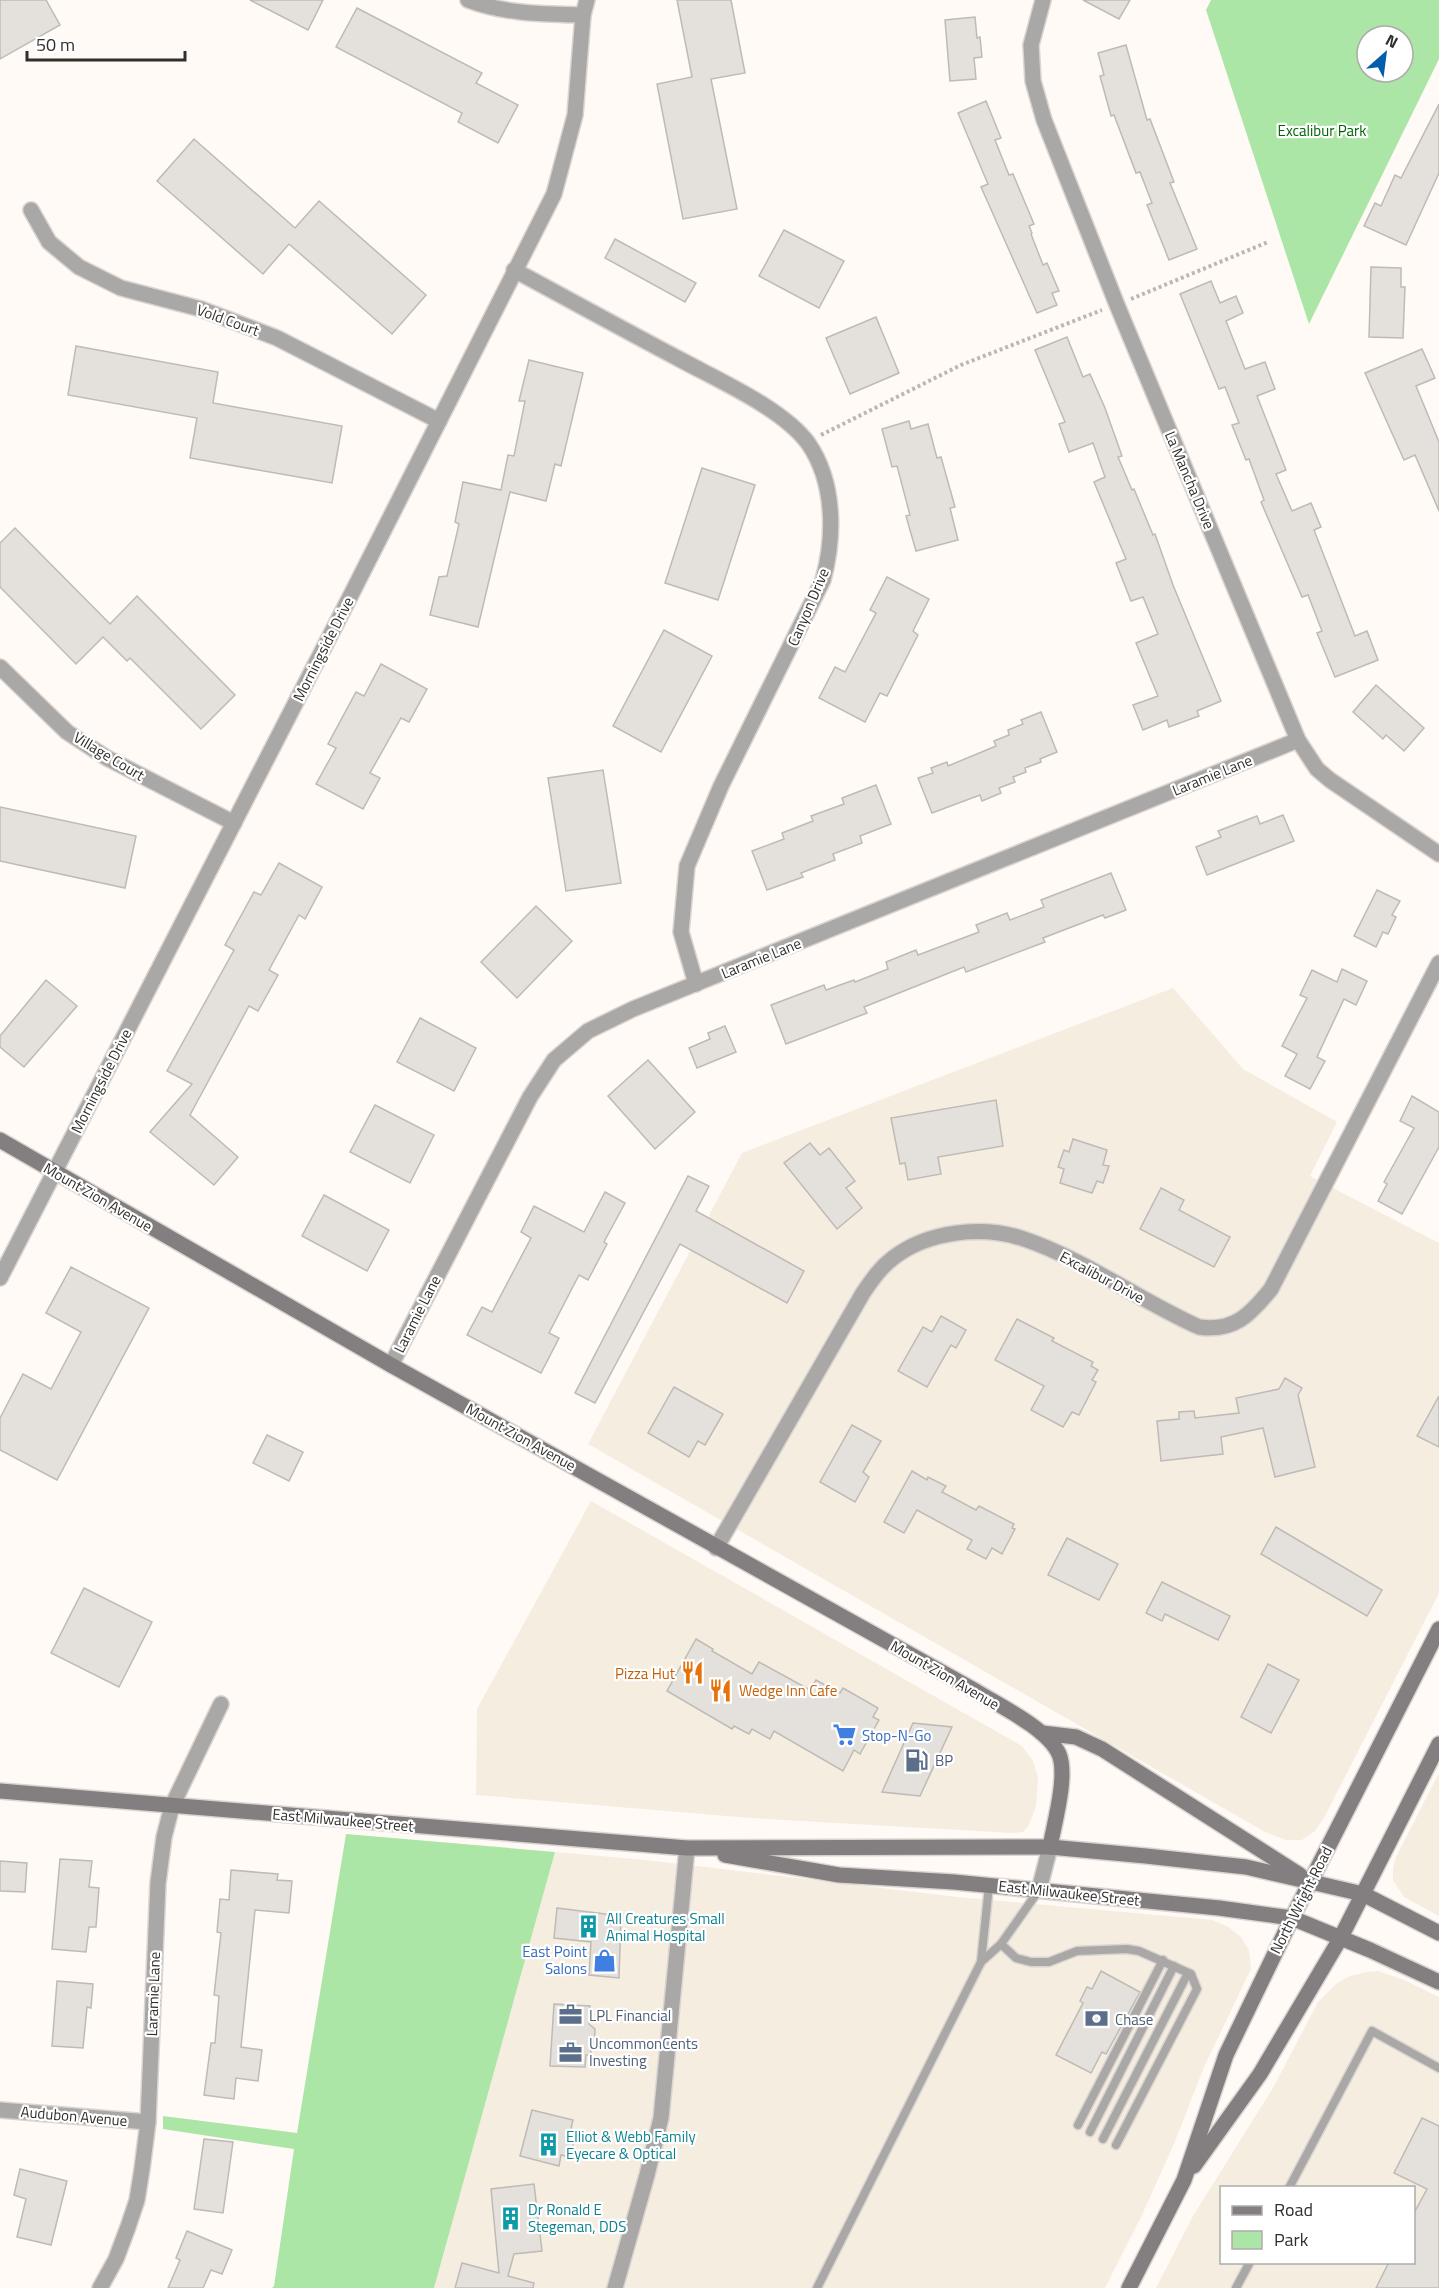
<svg xmlns="http://www.w3.org/2000/svg" width="1439" height="2288" font-family="'Titillium Web',sans-serif">
  <rect width="100%" height="100%" fill="#fffaf5"/>
  <g fill="#f6ede1" fill-rule="evenodd">
    <polygon points="1173,988 1243,1069 1337,1122 1310,1176 1439,1243 1439,1593 1325,1816 1315,1831 1302,1840 1286,1840 1265,1832 588,1444 742,1153"/>
    <polygon points="591,1501 1022,1746 1033,1761 1038,1777 1036,1806 1028,1827 1023,1832 1012,1833 750,1818 476,1795 477,1709"/>
    <polygon points="1439,1773 1439,1916 1404,1897 1393,1880 1393,1868 1396,1857"/>
    <polygon points="555,1852 646,1860 957,1897 1212,1920 1227,1926 1241,1937 1249,1950 1251,1969 1204,2067 1174,2144 1141,2217 1105,2288 434,2288"/>
    <path d="M1378,1971l26,9 35,17v291h-283l37,-72 80,-128 45,-86 18,-18 14,-8 16,-4zM1222,2188h192v74h-192z"/>
  </g>
  <g fill="#abe6a7" fill-rule="evenodd">
    <path d="M1211,0h228v59l-130,265 -103,-314zM1367,36h36v36h-36z"/>
    <polygon points="346,1834 555,1852 434,2288 272,2288 274,2286 294,2149 163,2129 163,2116 297,2133"/>
  </g>
  <g fill="#e4e0db" stroke="#bebab5" stroke-width="1.5">
    <polygon points="0,0 46,0 60,25 0,59"/>
    <polygon points="250,0 323,0 308,30"/>
    <polygon points="677,0 731,0 745,73 711,79 737,209 683,219 657,84 692,77"/>
    <polygon points="1083,0 1130,0 1119,19"/>
    <polygon points="357,8 482,73 476,83 518,105 498,143 458,122 462,113 336,47"/>
    <polygon points="975,17 977,38 980,37 982,57 974,58 976,79 950,81 945,20"/>
    <polygon points="1126,45 1147,120 1150,119 1174,182 1170,183 1197,249 1169,260 1147,205 1152,203 1140,172 1136,173 1114,115 1111,116 1100,76 1104,75 1098,53"/>
    <polygon points="986,101 1001,138 995,140 1009,175 1013,174 1034,224 1029,226 1032,233 1031,234 1043,265 1047,263 1059,291 1052,293 1057,305 1037,313 981,187 988,184 958,113"/>
    <polygon points="1439,104 1439,173 1406,245 1364,226 1375,203 1381,206 1395,175 1401,178"/>
    <polygon points="194,139 295,228 319,201 426,295 392,334 289,244 263,274 157,181"/>
    <polygon points="784,230 844,261 819,308 759,276"/>
    <polygon points="615,239 696,283 685,302 605,258"/>
    <polygon points="1371,267 1401,268 1401,287 1405,287 1403,338 1369,337"/>
    <polygon points="1211,281 1220,303 1236,296 1243,313 1226,321 1245,369 1265,362 1275,389 1257,396 1286,470 1276,474 1292,511 1311,503 1321,527 1314,530 1355,636 1367,631 1378,660 1335,677 1317,633 1322,631 1308,595 1302,597 1261,502 1264,500 1249,459 1246,460 1232,425 1239,423 1225,387 1219,389 1180,294"/>
    <polygon points="876,317 899,373 850,394 826,338"/>
    <polygon points="1067,337 1083,377 1090,374 1105,408 1122,456 1118,457 1132,490 1134,489 1153,535 1155,534 1173,585 1221,701 1197,711 1199,716 1169,727 1167,720 1143,730 1133,705 1158,696 1136,643 1158,634 1143,597 1131,601 1116,563 1126,559 1094,482 1105,477 1093,443 1069,452 1059,424 1065,422 1035,350"/>
    <polygon points="76,346 218,372 213,403 342,426 332,483 190,458 197,418 68,395"/>
    <polygon points="1422,349 1435,378 1416,386 1439,442 1439,511 1415,455 1404,460 1365,373"/>
    <polygon points="529,360 583,373 561,466 555,464 546,501 510,492 478,627 430,615 439,577 447,576 459,524 455,522 463,482 501,490 508,455 514,456 525,401 519,401"/>
    <polygon points="909,421 911,429 928,424 937,458 941,457 955,507 950,508 958,540 916,551 906,516 910,515 897,466 892,467 882,429"/>
    <polygon points="702,468 755,485 718,600 665,583"/>
    <polygon points="15,528 110,624 137,596 235,695 201,729 130,658 127,661 103,637 76,664 0,587 0,543"/>
    <polygon points="887,577 929,599 913,631 918,635 887,696 880,693 865,722 819,698 835,667 845,672 876,613 870,610"/>
    <polygon points="664,630 712,656 661,752 613,726"/>
    <polygon points="381,664 427,689 409,722 401,718 370,773 380,778 363,809 316,784 336,748 328,744 356,692 364,696"/>
    <polygon points="1376,685 1424,728 1404,751 1386,735 1383,739 1353,712"/>
    <polygon points="1041,712 1057,752 1040,759 1041,762 1025,768 1026,772 1013,777 1015,782 999,788 1001,793 982,801 980,795 932,813 918,778 933,773 931,768 947,762 948,766 996,746 994,741 1009,735 1008,730 1023,724 1021,720"/>
    <polygon points="603,770 621,883 566,891 548,778"/>
    <polygon points="876,785 891,824 860,836 862,843 833,854 835,860 801,873 803,877 767,890 752,851 784,839 782,833 813,821 811,816 844,804 842,798"/>
    <polygon points="0,807 136,836 125,888 0,861"/>
    <polygon points="1283,815 1294,841 1207,875 1196,847 1221,837 1218,831 1257,816 1260,824"/>
    <polygon points="279,863 322,887 305,919 299,915 269,970 278,975 258,1011 249,1006 190,1115 238,1157 214,1185 150,1132 192,1084 167,1071 234,950 225,945 254,892 261,895"/>
    <polygon points="1111,873 1126,910 1105,918 1103,915 1043,938 1045,942 966,972 964,967 864,1007 867,1013 786,1044 771,1005 824,985 826,990 854,980 855,982 888,969 886,962 916,950 918,955 979,932 976,925 1007,913 1010,920 1044,907 1041,900"/>
    <polygon points="1377,890 1400,901 1392,915 1396,917 1388,934 1383,932 1376,947 1354,936"/>
    <polygon points="536,906 572,941 517,998 481,962"/>
    <polygon points="1342,969 1367,981 1356,1005 1344,999 1317,1057 1325,1061 1310,1089 1285,1076 1297,1054 1282,1046 1307,998 1300,995 1312,970 1337,982"/>
    <polygon points="46,980 77,1006 24,1067 0,1047 0,1036"/>
    <polygon points="420,1018 476,1048 454,1091 397,1062"/>
    <polygon points="725,1026 736,1052 697,1068 689,1048 710,1039 708,1033"/>
    <polygon points="648,1060 695,1112 655,1149 608,1096"/>
    <polygon points="1412,1096 1439,1112 1439,1147 1402,1214 1378,1201 1387,1184 1384,1182 1414,1128 1400,1121"/>
    <polygon points="996,1100 1003,1146 938,1157 941,1174 908,1180 905,1163 900,1164 891,1118"/>
    <polygon points="375,1105 434,1135 410,1183 350,1152"/>
    <polygon points="1073,1139 1107,1150 1103,1165 1109,1166 1103,1183 1097,1181 1092,1193 1060,1183 1064,1169 1058,1167 1064,1150 1069,1152"/>
    <polygon points="810,1143 820,1155 829,1148 855,1181 846,1188 862,1208 837,1229 784,1163"/>
    <polygon points="688,1176 709,1186 696,1211 804,1271 787,1303 680,1244 595,1403 575,1393"/>
    <polygon points="1161,1188 1184,1200 1179,1210 1230,1237 1214,1267 1140,1229"/>
    <polygon points="605,1192 625,1203 604,1242 607,1244 588,1280 579,1275 549,1333 559,1338 541,1373 467,1335 482,1307 492,1312 531,1238 521,1232 534,1206 584,1232"/>
    <polygon points="324,1195 389,1230 367,1271 302,1236"/>
    <polygon points="71,1267 149,1308 57,1480 0,1450 0,1418 23,1374 51,1389 81,1332 46,1313"/>
    <polygon points="941,1316 966,1330 956,1348 951,1345 927,1387 898,1371 923,1327 932,1332"/>
    <polygon points="1017,1319 1054,1338 1052,1341 1093,1362 1091,1366 1098,1370 1092,1380 1096,1382 1079,1415 1072,1412 1063,1427 1031,1410 1044,1386 995,1360"/>
    <polygon points="1285,1378 1302,1388 1298,1395 1315,1467 1275,1477 1263,1428 1221,1437 1223,1454 1161,1461 1157,1421 1179,1419 1179,1412 1194,1411 1195,1418 1239,1413 1236,1398 1279,1389"/>
    <polygon points="674,1387 723,1414 705,1445 698,1441 689,1457 648,1433"/>
    <polygon points="1439,1396 1439,1447 1417,1436"/>
    <polygon points="852,1425 881,1441 863,1472 869,1477 855,1502 820,1482"/>
    <polygon points="267,1435 303,1452 289,1481 253,1463"/>
    <polygon points="912,1471 927,1480 928,1477 946,1486 942,1492 976,1510 979,1506 1014,1524 1012,1528 1015,1529 1002,1554 992,1548 986,1559 967,1549 972,1540 917,1510 904,1533 884,1522"/>
    <polygon points="1276,1527 1382,1590 1367,1616 1261,1554"/>
    <polygon points="1067,1538 1118,1564 1099,1600 1048,1575"/>
    <polygon points="1162,1582 1230,1616 1218,1640 1165,1614 1162,1621 1146,1613"/>
    <polygon points="84,1588 152,1622 119,1687 51,1653"/>
    <polygon points="696,1639 713,1649 712,1651 752,1674 759,1662 810,1690 816,1680 840,1693 843,1688 878,1708 873,1717 879,1720 860,1754 854,1750 843,1771 774,1731 770,1739 752,1729 749,1734 734,1726 732,1729 667,1691"/>
    <polygon points="1268,1664 1299,1680 1271,1733 1241,1717"/>
    <polygon points="913,1723 952,1727 920,1796 882,1792"/>
    <polygon points="60,1859 92,1861 89,1887 99,1888 96,1927 89,1927 86,1952 52,1949"/>
    <polygon points="0,1861 27,1863 25,1892 0,1891"/>
    <polygon points="231,1870 278,1874 277,1880 292,1881 289,1913 255,1910 241,2047 262,2050 258,2081 236,2078 234,2099 204,2095 211,2043 215,2043 219,1996 214,1995 221,1933 217,1932 220,1899 229,1900"/>
    <polygon points="557,1908 621,1916 619,1978 589,1975 591,1942 554,1938"/>
    <polygon points="1101,1971 1140,1992 1106,2054 1102,2052 1091,2073 1056,2055 1083,2003 1080,2001 1087,1987 1092,1989"/>
    <polygon points="57,1981 93,1984 91,2008 87,2007 83,2048 52,2046"/>
    <polygon points="554,2004 590,2006 589,2024 595,2029 594,2048 591,2048 591,2055 586,2055 585,2067 550,2066"/>
    <polygon points="532,2110 573,2120 570,2133 576,2134 570,2157 561,2155 559,2166 520,2156"/>
    <polygon points="1422,2118 1439,2126 1439,2288 1376,2288 1389,2262 1413,2262 1413,2215 1427,2189 1394,2173"/>
    <polygon points="204,2139 233,2142 223,2213 194,2209"/>
    <polygon points="20,2169 67,2181 51,2245 17,2237 26,2199 14,2195"/>
    <polygon points="534,2184 542,2251 514,2254 508,2276 534,2283 533,2288 455,2288 462,2263 499,2273 491,2189"/>
    <polygon points="187,2231 232,2250 222,2274 211,2270 203,2288 168,2288 180,2260 176,2258"/>
  </g>
  <g fill="none" stroke-linecap="round" stroke-linejoin="round">
    <defs>
      <g id="lane">
        <polyline points="1001,1944 1016,1958 1031,1962 1049,1962 1077,1951 1127,1949 1139,1951 1191,1974 1197,1989 1116,2145"/>
        <polyline points="981,1962 1001,1944 1039,1890"/>
        <polyline points="1078,2125 1163,1960"/>
        <polyline points="1090,2132 1174,1966"/>
        <polyline points="1103,2139 1188,1973"/>
        <polyline points="1289,2188 1372,2031 1439,2068"/>
        <polyline points="817,2288 981,1962 989,1886"/>
        <polyline points="1236,2288 1250,2262"/>
      </g>
      <g id="street">
        <path d="M468,0c37,14 76,14 115,15"/>
        <polyline points="1043,0 1031,45 1033,81 1044,120 1117,305 1298,740 1317,769 1330,780 1439,854"/>
        <polyline points="31,210 49,242 79,267 121,288 201,309 277,338 439,421"/>
        <path d="M514,270c56,30 112,61 169,91 37,20 100,48 125,82 27,39 27,93 15,137l-102,206 -34,80 -6,66 15,52"/>
        <polyline points="0,667 67,732 107,758 234,823"/>
        <polyline points="0,1278 353,591 554,194 575,115 583,15 587,0"/>
        <polyline points="391,1365 530,1097 554,1060 588,1031 633,1009 1298,740"/>
        <path d="M716,1548l147,-255c9,-13 17,-25 30,-35 35,-27 89,-33 131,-19 62,21 116,62 175,88 35,5 51,-12 72,-38l168,-326"/>
        <polyline points="1039,1890 1050,1847"/>
        <polyline points="0,2110 148,2122"/>
        <polyline points="100,2288 116,2259 128,2227 137,2200 142,2169 148,2122 158,1883 164,1837 172,1806 221,1704"/>
        <polyline points="615,2288 647,2175 661,2118 687,1848"/>
      </g>
      <g id="secondary">
        <path d="M0,1140l391,225 583,325c24,15 73,38 85,64 9,22 -5,70 -9,93"/>
        <polyline points="1042,1733 1076,1737 1102,1749 1300,1875"/>
        <polyline points="0,1791 687,1848 1050,1847 1146,1856 1246,1867 1363,1894 1439,1933"/>
        <polyline points="725,1855 839,1875 954,1882 1219,1908 1292,1918 1370,1950 1439,1982"/>
        <polyline points="1194,2166 1260,2074 1340,1939 1439,1744"/>
        <polyline points="1129,2288 1184,2180 1226,2055 1292,1918 1439,1629"/>
      </g>
    </defs>
    <use href="#lane" stroke="#dad5d1" stroke-width="11"/>
    <use href="#street" stroke="#dad5d1" stroke-width="18"/>
    <use href="#secondary" stroke="#dad5d1" stroke-width="18"/>
    <g stroke="#bbb7b3" stroke-width="4" stroke-dasharray="3 3" stroke-linecap="butt">
      <polyline points="1131,299 1268,242"/>
      <polyline points="821,435 961,365 1102,310"/>
    </g>
    <use href="#lane" stroke="#aaa7a7" stroke-width="8"/>
    <use href="#street" stroke="#aaa7a7" stroke-width="15"/>
    <use href="#secondary" stroke="#837e7f" stroke-width="15"/>
  </g>
  <defs>
    <symbol id="restaurant-bare" viewBox="-9 -9 18 18"><path d="M-5-6h1v4h1v-4h1v4h1v-4h1v5L-1.5 .5V6h-2V.5L-5-1ZM5-6V6H3V1.5H1.5Q1.5-4 5-6Z" fill="#e8710a" stroke="#fff" stroke-width="2.5" paint-order="stroke"/></symbol>
    <symbol id="supermarket-bare" viewBox="-9 -9 18 18"><path d="M-6-5.5h2.5l.6 2H6L4.5 2H-2.5L-4.4-4H-6ZM-1.5 3.2a1.3 1.3 0 1 0 .1 0ZM3 3.2a1.3 1.3 0 1 0 .1 0Z" fill="#3f7fe0" stroke="#fff" stroke-width="2.5" paint-order="stroke"/></symbol>
    <symbol id="fuel-bare" viewBox="-9 -9 18 18"><path d="M-5.5-6h7V0h2V4h1.3V-2.5L3-4.5l.8-.8L6-3V5H2.5V1h-1V6h-7ZM-4.2-4.7v3.2H.2V-4.7Z" fill="#5c6f8a" stroke="#fff" stroke-width="2.5" paint-order="stroke"/></symbol>
    <symbol id="building-bare" viewBox="-9 -9 18 18"><path d="M-4-6H4V6H1V3H-1V6H-4ZM-2.5-4.3h1.7v1.8h-1.7ZM.8-4.3h1.7v1.8H.8ZM-2.5-1h1.7V.8h-1.7ZM.8-1h1.7V.8H.8Z" fill="#0f9aa8" stroke="#fff" stroke-width="2.5" paint-order="stroke"/></symbol>
    <symbol id="shop-bare" viewBox="-9 -9 18 18"><path d="M-5-2.5h2.3a2.7 3.5 0 0 1 5.4 0H5L5.5 6h-11ZM-1.5-2.5h3a1.5 2.3 0 0 0-3 0Z" fill="#3f7fe0" stroke="#fff" stroke-width="2.5" paint-order="stroke"/></symbol>
    <symbol id="office-bare" viewBox="-9 -9 18 18"><path d="M-6-3h4V-5.5h4V-3h4V5H-6ZM-1-4.5V-3h2v-1.5ZM-6 0V1H6V0Z" fill="#5c6f8a" stroke="#fff" stroke-width="2.5" paint-order="stroke"/></symbol>
    <symbol id="bank-bare" viewBox="-9 -9 18 18"><path d="M-6-4H6V4H-6ZM0-2.3a2.3 2.3 0 1 0 0 4.6a2.3 2.3 0 1 0 0-4.6Z" fill="#5c6f8a" stroke="#fff" stroke-width="2.5" paint-order="stroke"/></symbol>
  </defs>
  <g fill-rule="evenodd">
    <use href="#restaurant-bare" x="676" y="1656" width="33" height="33"/>
    <use href="#restaurant-bare" x="704" y="1674" width="33" height="33"/>
    <use href="#supermarket-bare" x="828" y="1718" width="33" height="33"/>
    <use href="#fuel-bare" x="900" y="1744" width="33" height="33"/>
    <use href="#building-bare" x="572" y="1910" width="33" height="33"/>
    <use href="#shop-bare" x="588" y="1944" width="33" height="33"/>
    <use href="#office-bare" x="554" y="1998" width="33" height="33"/>
    <use href="#bank-bare" x="1080" y="2002" width="33" height="33"/>
    <use href="#office-bare" x="554" y="2036" width="33" height="33"/>
    <use href="#building-bare" x="532" y="2128" width="33" height="33"/>
    <use href="#building-bare" x="494" y="2202" width="33" height="33"/>
  </g>
  <g text-anchor="middle" dominant-baseline="central" stroke-width="4.5" stroke-linejoin="round" paint-order="stroke">
    <g font-size="15" fill="#006406" stroke="#fff">
      <text x="1322" y="130">Excalibur Park</text>
    </g>
    <g font-size="15" fill="#302f2d" stroke="#fff">
      <text transform="translate(228 320) rotate(20)">Vold Court</text>
      <text transform="translate(1190 480) rotate(67)">La Mancha Drive</text>
      <text transform="translate(808 607) rotate(-67)">Canyon Drive</text>
      <text transform="translate(323 649) rotate(-63)">Morningside Drive</text>
      <text transform="translate(109 756) rotate(31)">Village Court</text>
      <text transform="translate(1212 775) rotate(-22)">Laramie Lane</text>
      <text transform="translate(761 958) rotate(-22)">Laramie Lane</text>
      <text transform="translate(101 1081) rotate(-63)">Morningside Drive</text>
      <text transform="translate(98 1197) rotate(30)">Mount Zion Avenue</text>
      <text transform="translate(1102 1277) rotate(28)">Excalibur Drive</text>
      <text transform="translate(417 1314) rotate(-63)">Laramie Lane</text>
      <text transform="translate(521 1437) rotate(29)">Mount Zion Avenue</text>
      <text transform="translate(945 1675) rotate(30)">Mount Zion Avenue</text>
      <text transform="translate(343 1820) rotate(5)">East Milwaukee Street</text>
      <text transform="translate(1069 1893) rotate(6)">East Milwaukee Street</text>
      <text transform="translate(1301 1900) rotate(-63)">North Wright Road</text>
      <text transform="translate(153 1994) rotate(-88)">Laramie Lane</text>
      <text transform="translate(74 2116) rotate(5)">Audubon Avenue</text>
    </g>
    <g font-size="15" fill="#c56008" stroke="#fff" text-anchor="end">
      <text x="675" y="1673">Pizza Hut</text>
      <text x="739" y="1690" text-anchor="start">Wedge Inn Cafe</text>
    </g>
    <g font-size="15" fill="#366cbe" stroke="#fff" text-anchor="start">
      <text x="862" y="1735">Stop-N-Go</text>
      <text x="587" y="1951" text-anchor="end">East Point<tspan x="587" dy="17">Salons</tspan></text>
    </g>
    <g font-size="15" fill="#4e5e75" stroke="#fff" text-anchor="start">
      <text x="935" y="1760">BP</text>
      <text x="589" y="2015">LPL Financial</text>
      <text x="1115" y="2019">Chase</text>
      <text x="589" y="2043">UncommonCents<tspan x="589" dy="17">Investing</tspan></text>
    </g>
    <g font-size="15" fill="#0d838f" stroke="#fff" text-anchor="start">
      <text x="606" y="1918">All Creatures Small<tspan x="606" dy="17">Animal Hospital</tspan></text>
      <text x="566" y="2136">Elliot &amp; Webb Family<tspan x="566" dy="17">Eyecare &amp; Optical</tspan></text>
      <text x="528" y="2209">Dr Ronald E<tspan x="528" dy="17">Stegeman, DDS</tspan></text>
    </g>
  </g>
  <rect x="1220" y="2186" width="195" height="78" fill="#ffffff" stroke="#acacab" stroke-width="1.5"/>
  <rect x="1232" y="2206" width="30" height="9" fill="#837e7f" stroke="#acacab" stroke-width="1.5"/>
  <text x="1274" y="2216" font-size="18" fill="#302f2d">Road</text>
  <rect x="1232" y="2231" width="30" height="18" fill="#abe6a7" stroke="#acacab" stroke-width="1.5"/>
  <text x="1274" y="2246" font-size="18" fill="#302f2d">Park</text>
  <g transform="translate(1385 54) rotate(28)"><circle r="28" fill="#ffffff" stroke="#acacab" stroke-width="1.5"/>
  <path d="M0-4.5L10 22L0 15L-10 22Z" fill="#005eab"/>
  <text y="-9" font-size="16" font-weight="bold" text-anchor="middle" fill="#302f2d">N</text>
  </g>
  <path d="M27 51v9h158v-9" fill="none" stroke="#302f2d" stroke-width="3"/>
  <text x="36" y="51" font-size="18" fill="#302f2d" stroke="#ffffff" stroke-width="4.5" paint-order="stroke">50 m</text>
</svg>
